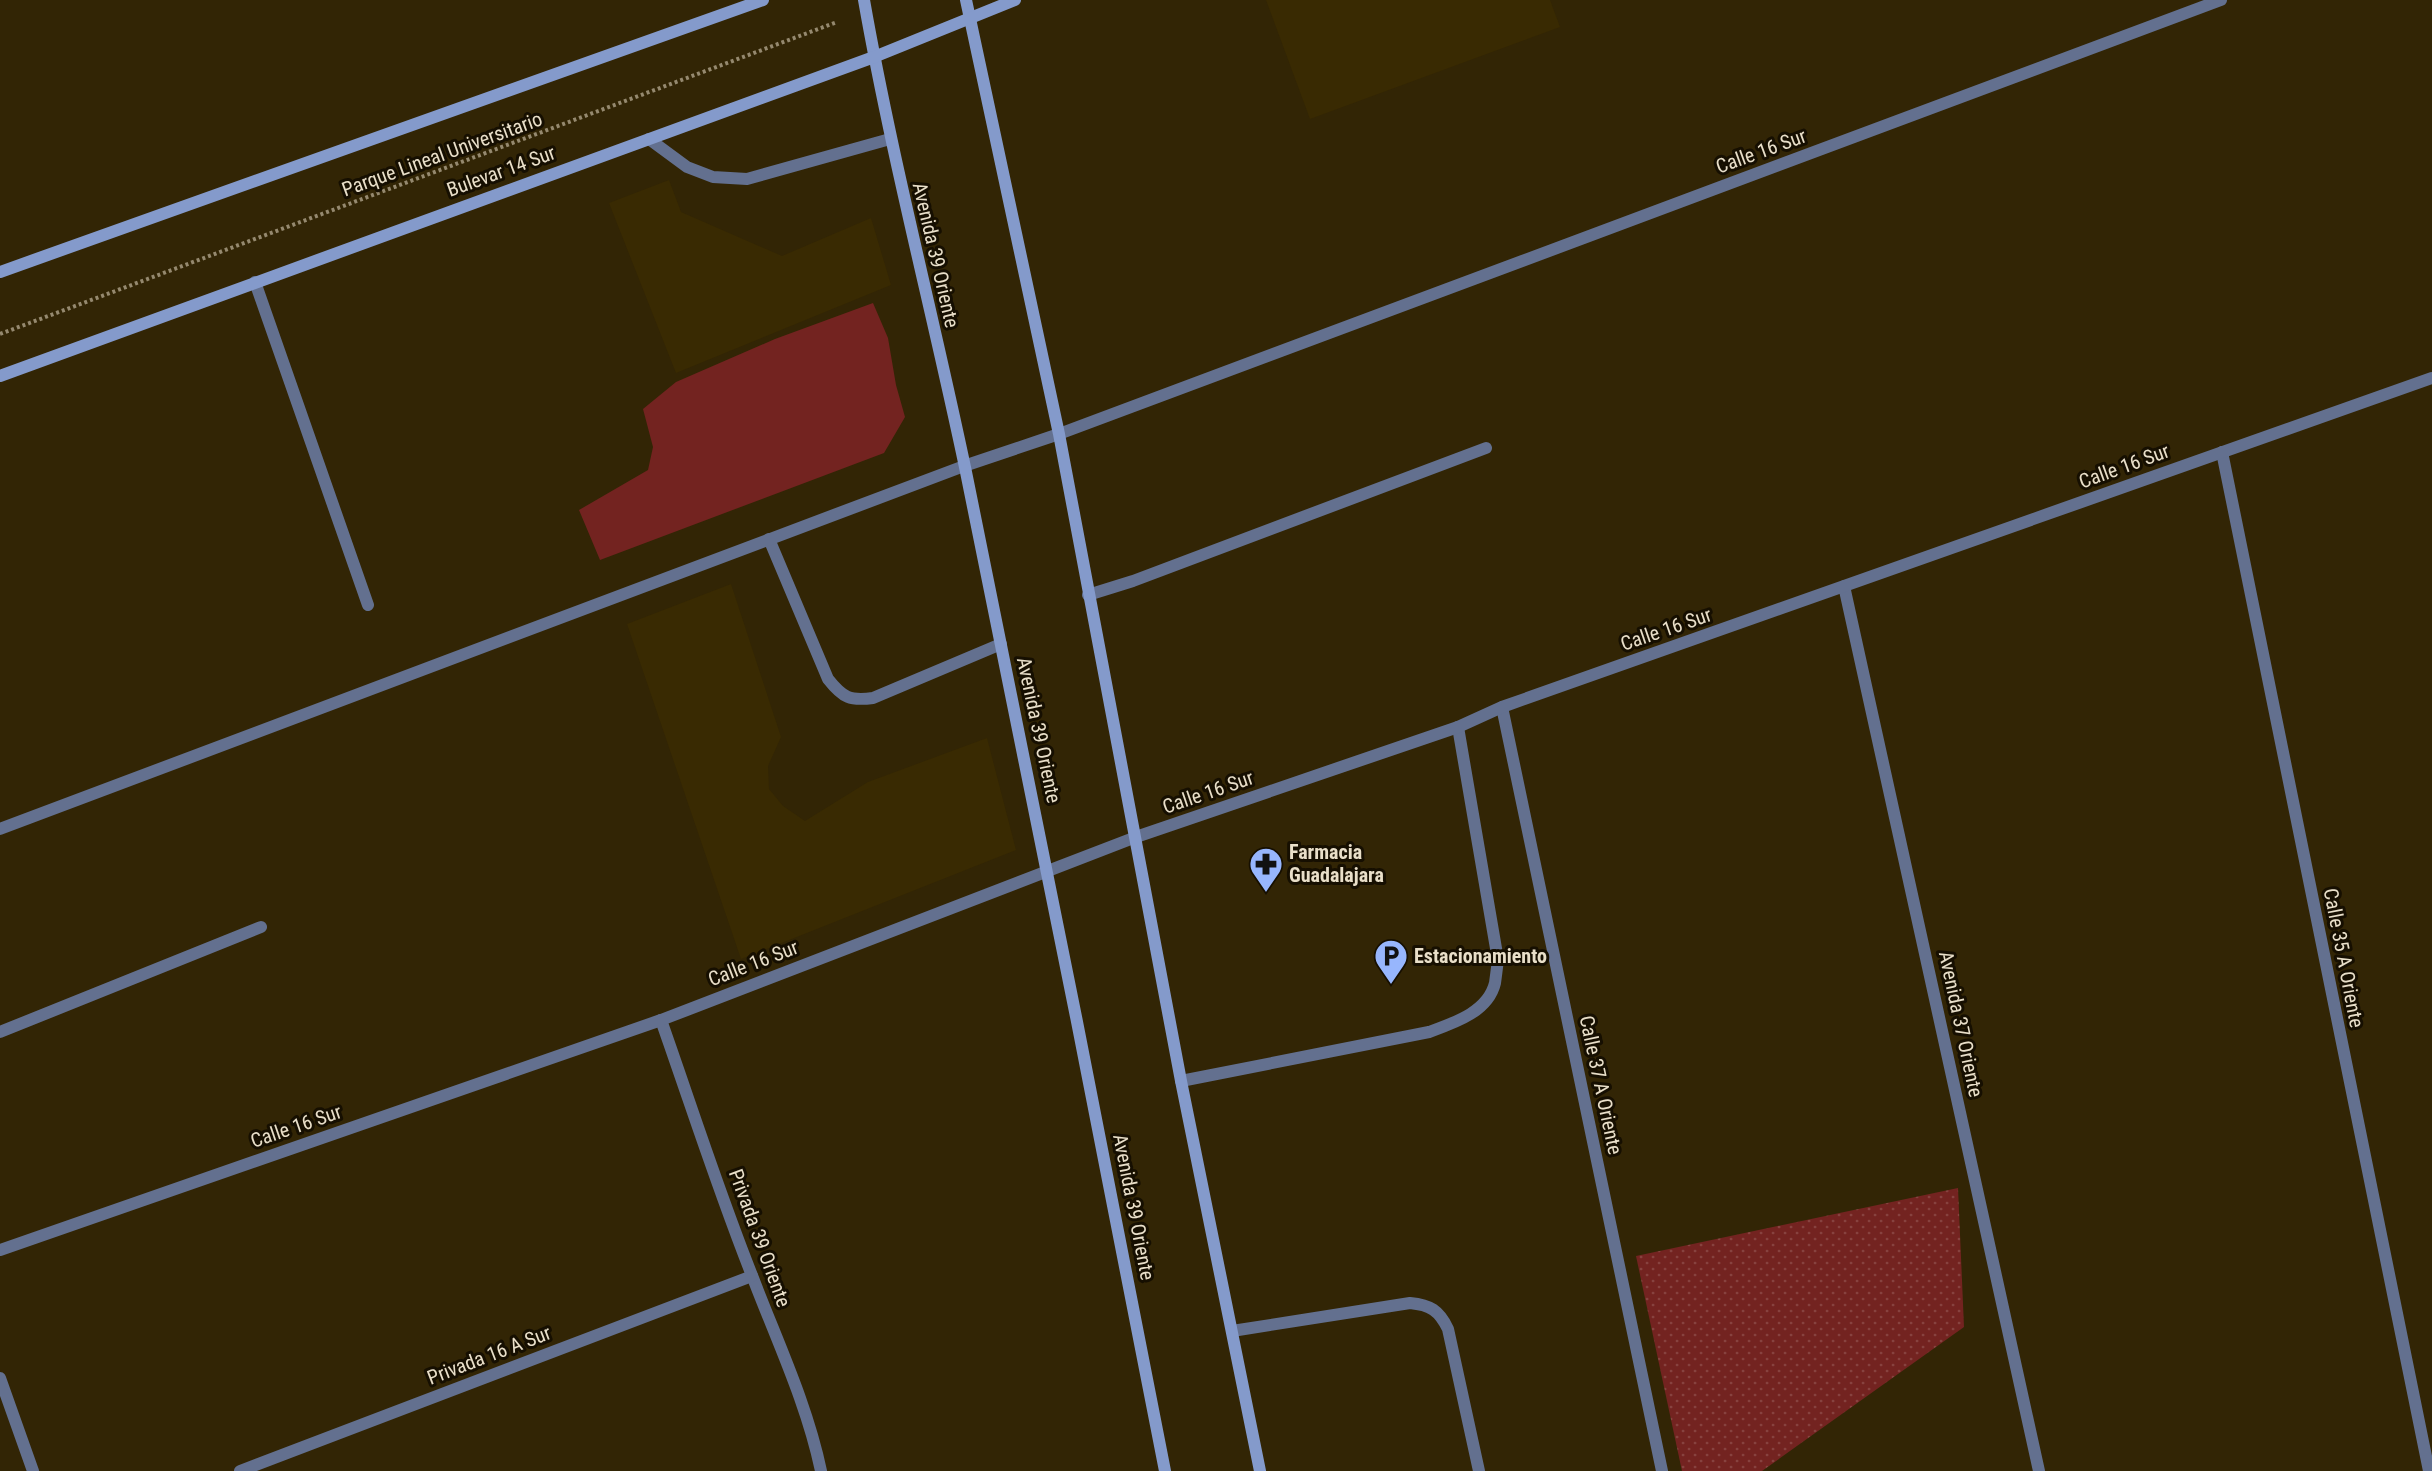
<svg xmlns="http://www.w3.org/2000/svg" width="2432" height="1471" font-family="'Roboto Condensed',sans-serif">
  <defs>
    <pattern id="park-dots" width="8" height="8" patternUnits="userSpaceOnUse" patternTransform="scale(1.5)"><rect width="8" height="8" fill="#732320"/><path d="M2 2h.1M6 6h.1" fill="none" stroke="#87423f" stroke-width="1.8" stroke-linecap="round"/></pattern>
  </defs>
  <rect width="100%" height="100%" fill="#322505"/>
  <g fill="#392a02">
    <polygon points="1266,0 1550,0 1560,27 1310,119"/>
    <polygon points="669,180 681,212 782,256 871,218 891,285 676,373 609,203"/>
    <polygon points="731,584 781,737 768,766 769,789 783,806 805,821 868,782 987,738 1016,850 741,959 627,624"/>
  </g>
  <polygon fill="#732320" points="873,303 888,338 896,385 905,417 884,453 600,560 579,510 648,470 653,447 643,409 676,382 775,339"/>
  <polygon fill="url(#park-dots)" points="1958,1188 1964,1327 1762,1471 1682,1471 1636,1256"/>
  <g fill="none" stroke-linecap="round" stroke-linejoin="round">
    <polyline stroke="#95896f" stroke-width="4" stroke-dasharray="3 3" stroke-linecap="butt" points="0,334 837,22"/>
    <g stroke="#63708f" stroke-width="12">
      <polyline points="649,139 687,167 713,177 747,179 890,139"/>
      <polyline points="255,282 368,605"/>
      <path d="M769,539l59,140c15,19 22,22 45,19l128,-54"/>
      <polyline points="1088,595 1133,581 1486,448"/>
      <path d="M1181,1081l248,-49c25,-9 59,-20 66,-49 1,-7 2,-16 3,-23l-40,-233"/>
      <path d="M1232,1331l178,-28c20,2 29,7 38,26l31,142"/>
    </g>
    <g stroke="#63708f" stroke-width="12">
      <polyline points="2222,452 2429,1471"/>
      <polyline points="1844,586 2039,1471"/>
      <polyline points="1502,707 1662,1471"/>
      <polyline points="0,829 964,466 1059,434 2221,0"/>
      <path d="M661,1020c30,85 58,173 92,258 24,63 54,126 68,193"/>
      <polyline points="0,1032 261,927"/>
      <polyline points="0,1250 661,1020 1136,837 1458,727 1502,707 2432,378"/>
      <polyline points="0,1378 33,1471"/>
      <polyline points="240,1471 752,1276"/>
    </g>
    <g stroke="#849acb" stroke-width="12">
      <path d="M864,0c28,159 69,314 102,472 69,332 134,666 199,999"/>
      <polyline points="966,0 1059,434 1181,1081 1260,1471"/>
      <polyline points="0,272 763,0"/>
      <polyline points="0,376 874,57 1015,0"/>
    </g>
  </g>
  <defs>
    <symbol id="pharmacy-pin" viewBox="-11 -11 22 30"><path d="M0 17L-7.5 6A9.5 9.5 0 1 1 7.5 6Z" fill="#97b6fd" stroke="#160f01"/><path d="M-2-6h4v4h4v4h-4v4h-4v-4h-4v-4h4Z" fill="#111"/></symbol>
    <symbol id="parking-pin" viewBox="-11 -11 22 30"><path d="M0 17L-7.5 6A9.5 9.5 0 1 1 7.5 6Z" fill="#97b6fd" stroke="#160f01"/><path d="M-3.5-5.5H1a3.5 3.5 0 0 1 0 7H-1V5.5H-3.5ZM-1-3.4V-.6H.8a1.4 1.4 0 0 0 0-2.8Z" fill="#111"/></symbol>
  </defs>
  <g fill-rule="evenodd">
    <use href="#pharmacy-pin" x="1247" y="845" width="38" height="52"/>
    <use href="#parking-pin" x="1372" y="937" width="38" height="52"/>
  </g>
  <g text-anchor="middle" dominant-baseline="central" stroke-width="6" stroke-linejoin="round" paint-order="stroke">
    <g font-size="20" fill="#e9dfc9" stroke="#160f01">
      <text transform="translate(1761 151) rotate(-20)">Calle 16 Sur</text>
      <text transform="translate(442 154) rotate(-20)">Parque Lineal Universitario</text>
      <text transform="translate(501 171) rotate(-20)">Bulevar 14 Sur</text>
      <text transform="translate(936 255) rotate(77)">Avenida 39 Oriente</text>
      <text transform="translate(2124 466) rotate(-20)">Calle 16 Sur</text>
      <text transform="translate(1666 629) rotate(-19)">Calle 16 Sur</text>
      <text transform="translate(1039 730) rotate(78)">Avenida 39 Oriente</text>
      <text transform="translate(1208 792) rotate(-19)">Calle 16 Sur</text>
      <text transform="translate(2344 958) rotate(79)">Calle 35 A Oriente</text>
      <text transform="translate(753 963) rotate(-21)">Calle 16 Sur</text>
      <text transform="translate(1961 1024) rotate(78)">Avenida 37 Oriente</text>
      <text transform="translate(1601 1085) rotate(78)">Calle 37 A Oriente</text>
      <text transform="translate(296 1126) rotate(-19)">Calle 16 Sur</text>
      <text transform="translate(1134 1207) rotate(79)">Avenida 39 Oriente</text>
      <text transform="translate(760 1238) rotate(70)">Privada 39 Oriente</text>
      <text transform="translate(489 1355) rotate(-21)">Privada 16 A Sur</text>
    </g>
    <g font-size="20" font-weight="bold" fill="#e9dfc9" stroke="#160f01" text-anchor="start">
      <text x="1289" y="852">Farmacia<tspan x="1289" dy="23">Guadalajara</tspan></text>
      <text x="1414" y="956">Estacionamiento</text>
    </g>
  </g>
</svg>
